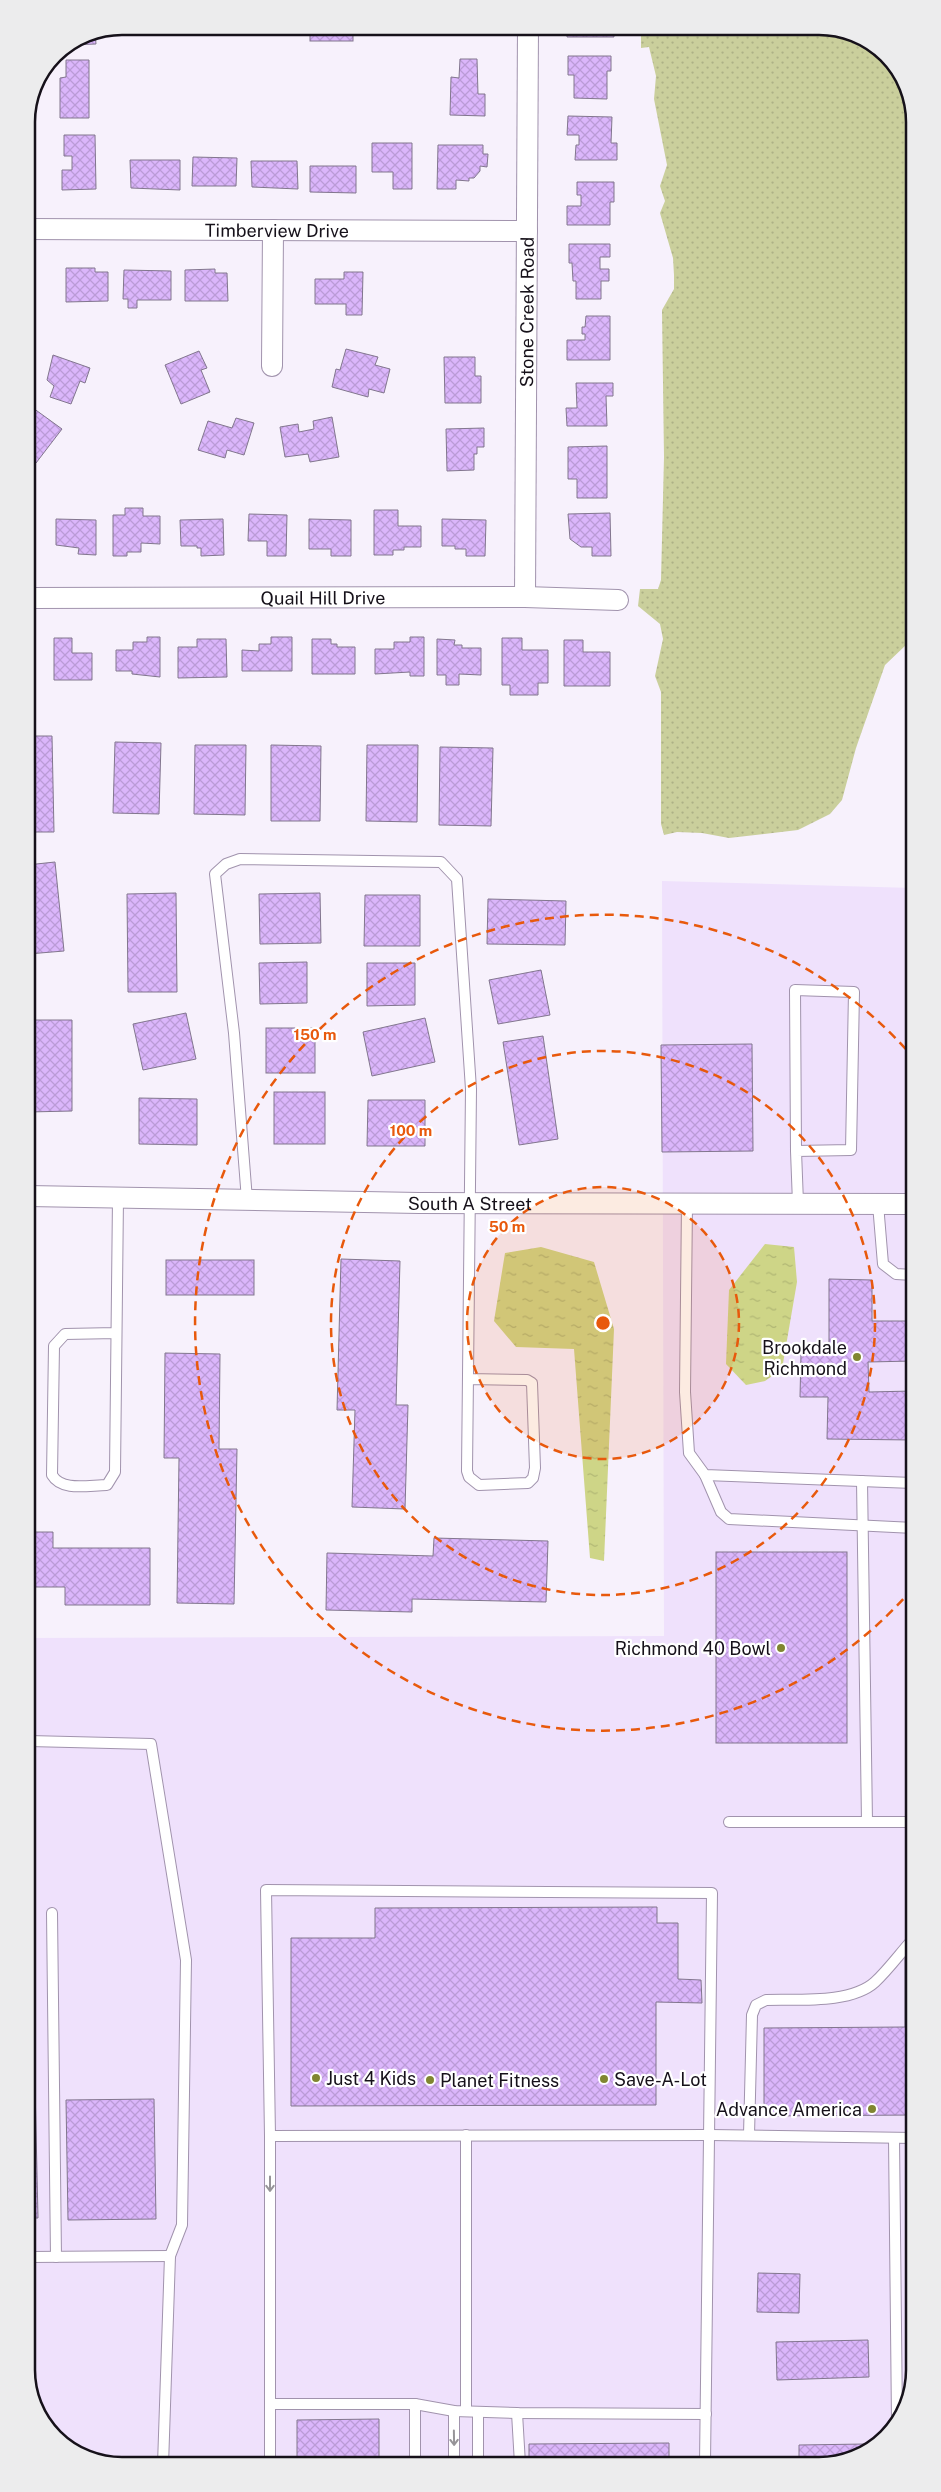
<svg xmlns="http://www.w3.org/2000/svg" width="941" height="2492" font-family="'Public Sans',sans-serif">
  <defs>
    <pattern id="grass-dots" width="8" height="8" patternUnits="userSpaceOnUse" patternTransform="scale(1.25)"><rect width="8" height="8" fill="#cacf9c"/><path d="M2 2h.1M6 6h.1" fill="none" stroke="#adb186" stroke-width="1.8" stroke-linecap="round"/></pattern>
    <pattern id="water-ripples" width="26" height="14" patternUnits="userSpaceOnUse" patternTransform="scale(1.25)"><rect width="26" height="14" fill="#ced587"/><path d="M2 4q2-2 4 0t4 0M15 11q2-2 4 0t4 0" fill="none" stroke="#b0b674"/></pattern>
    <pattern id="building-cross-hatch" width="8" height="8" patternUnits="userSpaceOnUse" patternTransform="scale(1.25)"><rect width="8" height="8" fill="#dbb6fb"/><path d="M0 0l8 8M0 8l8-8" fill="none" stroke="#bb9bd7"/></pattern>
  </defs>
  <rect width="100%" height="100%" fill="#f7f1fc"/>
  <polygon fill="#efe1fc" points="662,881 913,888 915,2370 895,2428 844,2462 116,2466 59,2442 30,2395 29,1638 664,1636"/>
  <polygon fill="url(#grass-dots)" points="641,26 825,26 882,50 911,97 910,352 912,617 906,645 885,665 856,748 842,800 830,814 798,830 729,838 702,833 677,832 664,835 661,824 661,692 655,676 663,639 660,624 638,606 640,589 658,589 661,580 664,457 662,310 674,289 674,275 673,258 660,213 665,201 660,186 667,165 654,99 656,76 649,47 641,48"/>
  <g fill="url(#water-ripples)">
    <polygon points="765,1244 794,1247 797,1282 782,1369 765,1381 746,1385 726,1364 729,1290"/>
    <polygon points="541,1247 594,1262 614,1329 604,1561 590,1558 574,1349 516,1347 494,1321 505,1253"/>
  </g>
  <g fill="url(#building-cross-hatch)" stroke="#82768e">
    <polygon points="137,26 179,26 179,28 137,29"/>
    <rect x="190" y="26" width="44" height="3"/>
    <polygon points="254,26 295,26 295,29 254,28"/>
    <rect x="310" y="26" width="43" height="15"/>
    <rect x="370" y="26" width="46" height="4"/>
    <rect x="448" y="26" width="24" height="9"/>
    <polygon points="567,26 613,26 614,37 567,37"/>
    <polygon points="95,32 96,44 69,45 86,33"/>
    <polygon points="568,56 611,56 611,71 607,71 607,99 574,98 574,75 568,75"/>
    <polygon points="460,59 477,59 478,94 485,94 485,116 450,115 451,77 459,78"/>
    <polygon points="66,60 89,60 89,118 60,118 60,78 66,77"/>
    <polygon points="568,116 612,117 611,143 617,143 617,160 575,160 576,145 579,145 579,135 567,135"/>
    <polygon points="64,135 95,135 96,189 62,190 62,170 72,170 72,156 64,156"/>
    <polygon points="372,143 412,143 412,189 393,189 393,172 372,172"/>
    <polygon points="438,145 483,145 483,154 488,154 487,167 480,166 480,171 474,178 469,178 469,181 456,180 456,189 437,189"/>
    <polygon points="193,157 237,158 236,186 192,186"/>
    <polygon points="130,160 180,160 180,190 131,188"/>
    <polygon points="251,161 297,161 298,189 252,187"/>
    <polygon points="310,166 356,166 356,193 310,192"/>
    <polygon points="577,182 614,182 614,202 610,202 610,225 567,225 567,206 581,206 581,195 577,195"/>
    <polygon points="569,244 610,244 610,257 600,257 600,269 609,269 609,281 601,281 601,299 576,299 576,281 573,281 572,263 569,263"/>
    <polygon points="66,268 95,268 95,272 108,272 108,301 66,302"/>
    <polygon points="215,269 215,273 227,273 228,301 185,301 185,270"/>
    <polygon points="124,270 171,271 171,300 137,300 137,308 128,308 128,299 123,299"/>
    <polygon points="344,272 363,272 362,315 346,315 346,304 315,304 315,279 344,279"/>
    <polygon points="586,316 610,316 610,360 567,360 567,340 585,340 585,334 582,334 582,327 585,327"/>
    <polygon points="346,349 378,357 375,365 390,369 384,393 369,389 368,397 332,387 336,369 340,370"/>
    <polygon points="199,351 207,368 201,370 210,392 181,404 165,365"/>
    <polygon points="53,355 90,368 85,383 80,381 71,404 50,397 54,386 47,380"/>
    <polygon points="444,357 475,357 475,376 481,376 481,403 445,403"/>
    <polygon points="576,383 613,383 613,396 606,396 607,426 567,426 566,408 577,408"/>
    <polygon points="33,408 62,429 36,463 27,457 27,416"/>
    <polygon points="332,417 339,457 310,462 308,454 285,457 280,427 298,424 299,432 314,429 313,421"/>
    <polygon points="236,418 254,423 244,455 227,450 225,458 198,450 208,421 232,428"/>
    <polygon points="484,428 484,447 477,447 477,454 474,454 474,470 447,471 446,429"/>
    <polygon points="607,446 607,498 577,498 577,479 568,479 568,447"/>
    <polygon points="125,508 143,508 143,516 160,516 160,544 141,543 141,552 127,552 127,556 113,556 113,515 125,515"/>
    <polygon points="374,510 398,510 398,526 421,526 421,547 404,547 404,550 393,550 393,555 374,555"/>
    <polygon points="610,513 611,556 592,556 592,547 581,547 570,539 568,514"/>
    <polygon points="249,514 287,515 286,556 267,556 267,541 248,541"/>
    <polygon points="56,519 96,520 96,555 78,554 79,548 56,545"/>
    <polygon points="223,519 224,555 201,556 201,548 197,548 197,546 181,546 180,520"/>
    <polygon points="309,519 351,520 351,556 331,556 331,549 309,549"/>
    <polygon points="442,519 486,520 485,556 466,556 466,549 455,549 455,546 442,546"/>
    <polygon points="147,637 160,637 160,677 132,674 132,671 116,671 116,650 133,650 133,642 147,642"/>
    <polygon points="271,637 292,637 292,671 242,671 242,650 259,651 259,644 271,644"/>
    <polygon points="410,637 424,637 424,676 410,676 410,672 375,674 375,649 394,649 394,642 410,642"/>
    <polygon points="54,638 72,638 72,653 92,653 92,680 54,680"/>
    <polygon points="502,638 522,638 522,650 548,650 548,683 538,683 538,695 510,695 510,685 502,685"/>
    <polygon points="197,639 226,639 227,677 178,678 178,647 197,647"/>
    <polygon points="312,639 331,639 331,644 337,644 337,647 355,647 355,674 312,674"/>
    <polygon points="437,639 455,640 454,645 462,645 462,648 481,648 481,675 459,674 459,685 446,685 446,675 437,675"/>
    <polygon points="564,640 583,640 583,652 610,652 610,686 564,686"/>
    <polygon points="27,736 52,736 54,832 27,832"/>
    <polygon points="115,742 161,743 159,814 113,813"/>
    <polygon points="195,745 246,745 245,815 194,814"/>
    <polygon points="271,745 321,746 320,821 271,821"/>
    <polygon points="367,745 418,745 417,822 366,821"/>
    <polygon points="440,747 493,748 491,826 439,825"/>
    <polygon points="55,862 64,951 28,954 27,865"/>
    <polygon points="176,893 177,992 128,992 127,894"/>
    <polygon points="320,893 321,943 260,944 259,894"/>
    <polygon points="365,895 420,895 420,946 364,946"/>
    <polygon points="488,899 566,901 565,945 487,944"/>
    <polygon points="307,962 307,1003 260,1004 259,963"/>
    <polygon points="367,963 415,963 415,1005 367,1006"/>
    <polygon points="541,970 550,1015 498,1024 489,980"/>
    <polygon points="186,1013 196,1059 143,1070 133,1024"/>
    <polygon points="425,1018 435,1062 372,1076 363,1032"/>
    <polygon points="28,1020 72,1020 72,1111 28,1112"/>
    <rect x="266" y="1028" width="49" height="45"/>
    <polygon points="543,1036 558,1139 519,1145 503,1042"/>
    <polygon points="752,1044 753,1151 662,1152 661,1045"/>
    <rect x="274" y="1092" width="51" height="52"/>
    <polygon points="139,1098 197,1099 197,1145 139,1144"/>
    <polygon points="368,1100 425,1100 425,1146 367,1146"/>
    <polygon points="341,1259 400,1261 396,1405 408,1405 405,1509 352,1507 355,1410 337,1410"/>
    <rect x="166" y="1260" width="88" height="35"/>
    <polygon points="829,1279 872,1280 872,1321 913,1321 913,1361 868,1362 869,1392 913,1391 913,1440 827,1439 828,1397 800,1397 801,1353 829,1353"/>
    <polygon points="165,1353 220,1354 219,1449 237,1449 234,1604 177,1603 179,1458 164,1458"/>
    <polygon points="28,1532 53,1532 53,1548 150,1548 150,1605 65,1605 65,1587 28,1587"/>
    <polygon points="434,1538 548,1541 546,1602 412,1599 412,1612 326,1610 327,1553 433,1556"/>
    <rect x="716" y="1552" width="131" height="191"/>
    <polygon points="657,1907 657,1923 678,1923 678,1979 701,1980 702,2003 656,2002 656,2105 291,2106 291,1938 375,1938 375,1908"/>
    <polygon points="29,1952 32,1952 38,2218 29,2218"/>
    <polygon points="905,1953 914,1953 914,2115 764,2116 764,2028 905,2027"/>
    <polygon points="154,2099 156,2219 68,2220 66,2100"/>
    <polygon points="758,2273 800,2274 799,2313 757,2312"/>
    <polygon points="868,2340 869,2377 777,2380 776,2342"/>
    <polygon points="379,2419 379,2464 297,2465 297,2420"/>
    <polygon points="669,2443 669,2463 529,2464 529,2444"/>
    <polygon points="865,2444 865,2448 844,2462 799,2463 799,2445"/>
  </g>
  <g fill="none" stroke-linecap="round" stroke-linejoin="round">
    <defs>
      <g id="service">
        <polyline points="796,1151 851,1150 854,992 795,990 796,1151 798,1203"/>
        <polyline points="247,1200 234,1033 215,874 226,864 240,859 441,862 457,879 471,1089 467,1471 469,1477 479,1485 528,1483 533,1478 535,1468 532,1383 527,1380 468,1379"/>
        <polyline points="687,1203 685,1392 689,1453 705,1475 913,1483"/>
        <polyline points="878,1204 883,1264 896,1274 913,1275"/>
        <path d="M116,1333l-51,1 -11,12 -2,129c10,17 37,10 55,10l8,-13 3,-274"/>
        <polyline points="705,1475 721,1512 729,1519 914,1528"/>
        <polyline points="862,1481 867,1822"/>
        <polyline points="29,1741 151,1744 186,1960 182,2225 170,2256 163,2465"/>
        <polyline points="729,1822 914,1822"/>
        <polyline points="52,1913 56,2257"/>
        <path d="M749,2135l3,-120 4,-10 10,-5c32,-1 85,4 109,-18 14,-13 26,-30 39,-44"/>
        <polyline points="270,2136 710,2135 914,2138"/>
        <polyline points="894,2138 897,2421"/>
        <polyline points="29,2257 170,2256"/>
        <polyline points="270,2404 270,2136 266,1890 712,1893 705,2463"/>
        <polyline points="454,2411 454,2464"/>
        <polyline points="466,2411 466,2135"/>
        <polyline points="478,2412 478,2464"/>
        <polyline points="517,2413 520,2464"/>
        <polyline points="415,2464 415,2404"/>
        <polyline points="270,2465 270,2404 415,2404 454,2411 517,2413 706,2414"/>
      </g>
      <g id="minor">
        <path id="s1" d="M27,229l500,2"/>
        <polyline points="272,366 273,230"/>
        <path id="s2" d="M525,597l3,-571"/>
        <path id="s3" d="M27,598l498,-1 93,3"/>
        <path id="s4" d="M28,1196l391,7 494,1"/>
      </g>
    </defs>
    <use href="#service" stroke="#a193ad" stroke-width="12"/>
    <use href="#minor" stroke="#a193ad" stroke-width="22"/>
    <use href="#service" stroke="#fff" stroke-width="10"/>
    <use href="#minor" stroke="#fff" stroke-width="20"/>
  </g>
  <defs><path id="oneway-shaft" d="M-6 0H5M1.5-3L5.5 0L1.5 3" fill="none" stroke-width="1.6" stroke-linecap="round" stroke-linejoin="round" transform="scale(1.25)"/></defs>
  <g stroke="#969498">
    <use href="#oneway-shaft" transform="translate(270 2184) rotate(90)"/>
    <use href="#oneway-shaft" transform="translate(454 2438) rotate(89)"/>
  </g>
  <circle cx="603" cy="1323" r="136" fill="#e8590c" fill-opacity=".12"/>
  <g fill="none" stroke="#e8590c" stroke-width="2.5" stroke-dasharray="9 6">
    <circle cx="603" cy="1323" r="136"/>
    <circle cx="603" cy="1323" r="272"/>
    <path d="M913 1588A408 408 0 1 1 911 1055"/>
  </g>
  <g fill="#808631" stroke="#fff" stroke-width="2">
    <circle cx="857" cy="1357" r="5"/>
    <circle cx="781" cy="1648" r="5"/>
    <circle cx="316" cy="2078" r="5"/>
    <circle cx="604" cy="2079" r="5"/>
    <circle cx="430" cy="2080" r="5"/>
    <circle cx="872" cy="2109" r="5"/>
  </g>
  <g text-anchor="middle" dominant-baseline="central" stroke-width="4.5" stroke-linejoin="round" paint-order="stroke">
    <g font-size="18" fill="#16111a" stroke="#fff">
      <text stroke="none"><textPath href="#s1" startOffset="250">Timberview Drive</textPath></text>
      <text stroke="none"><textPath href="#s2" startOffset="285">Stone Creek Road</textPath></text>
      <text stroke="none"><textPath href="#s3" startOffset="296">Quail Hill Drive</textPath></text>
      <text stroke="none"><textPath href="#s4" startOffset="442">South A Street</textPath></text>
    </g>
    <g font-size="18" fill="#16111a" stroke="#fff" text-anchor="end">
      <text x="847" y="1347">Brookdale<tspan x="847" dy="21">Richmond</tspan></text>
      <text x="771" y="1648">Richmond 40 Bowl</text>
      <text x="326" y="2078" text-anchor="start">Just 4 Kids</text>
      <text x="614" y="2079" text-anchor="start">Save-A-Lot</text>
      <text x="440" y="2080" text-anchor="start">Planet Fitness</text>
      <text x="862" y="2109">Advance America</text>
    </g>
  </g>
  <path d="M0 0H941V2492H0ZM122 35H819A87 87 0 0 1 906 122V2370A87 87 0 0 1 819 2457H122A87 87 0 0 1 35 2370V122A87 87 0 0 1 122 35Z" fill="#ececed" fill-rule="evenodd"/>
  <path fill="none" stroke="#16111a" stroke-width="2.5" d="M122 35H819A87 87 0 0 1 906 122V2370A87 87 0 0 1 819 2457H122A87 87 0 0 1 35 2370V122A87 87 0 0 1 122 35Z"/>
  <circle cx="603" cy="1323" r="8" fill="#e8590c" stroke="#fff" stroke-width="2.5"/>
  <g font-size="15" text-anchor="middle" font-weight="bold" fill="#e8590c" stroke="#fff" stroke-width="4.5" stroke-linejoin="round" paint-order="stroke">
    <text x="315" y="1040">150 m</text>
    <text x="411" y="1136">100 m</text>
    <text x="507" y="1232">50 m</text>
  </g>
</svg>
